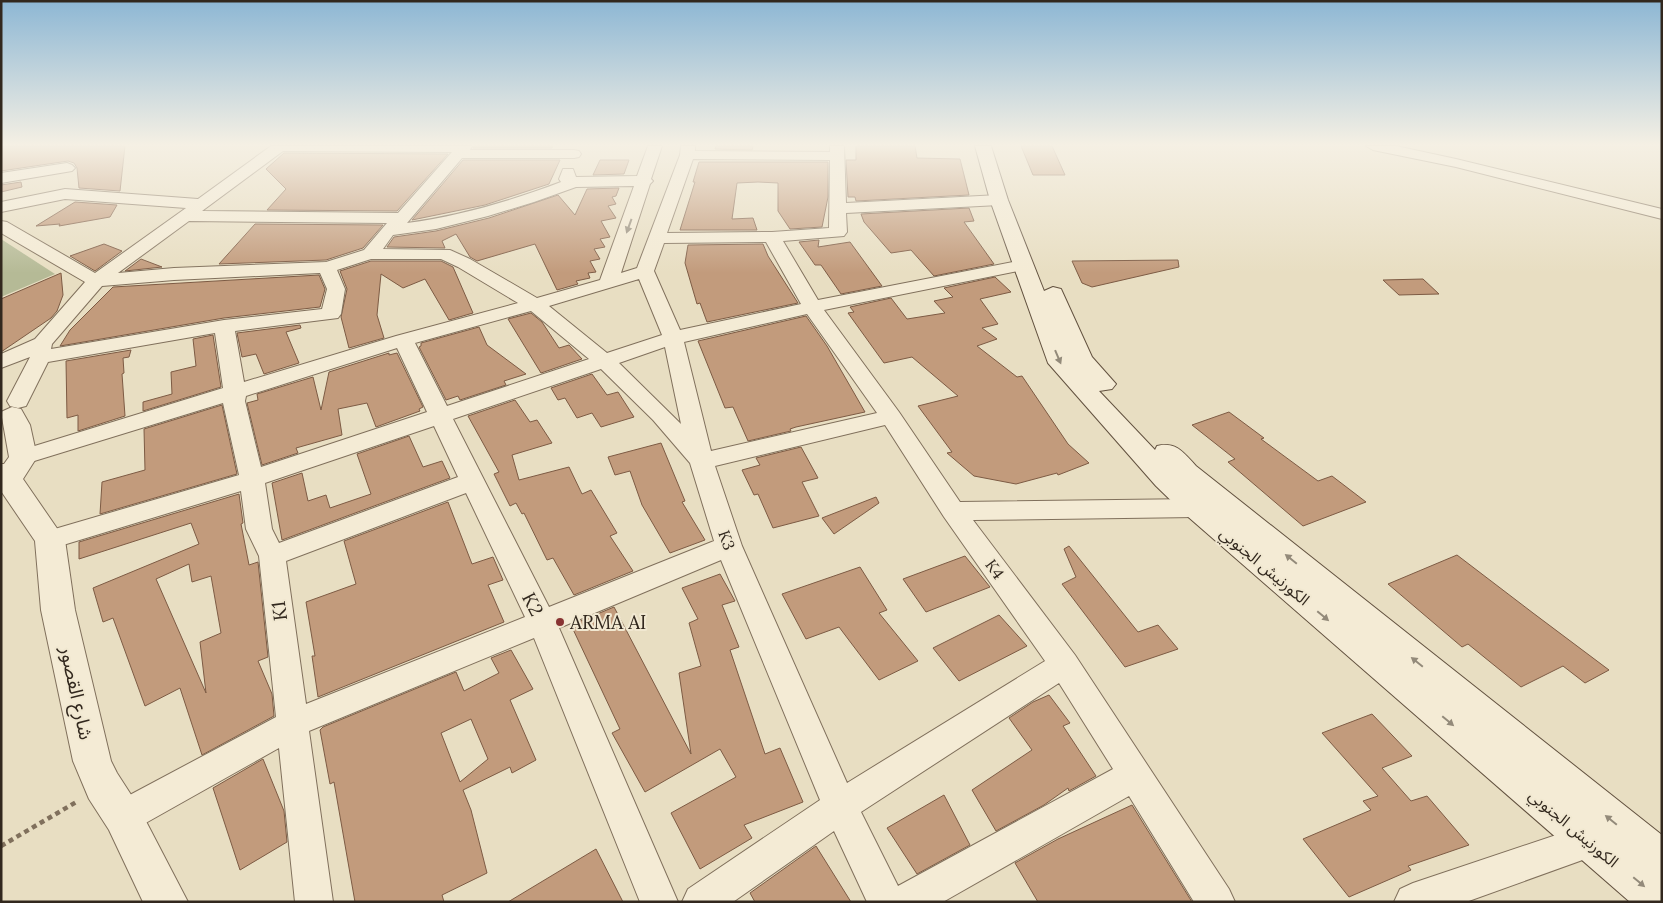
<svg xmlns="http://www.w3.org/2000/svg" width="1663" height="903" font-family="Lora,'Noto Sans Arabic',serif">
  <rect width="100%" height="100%" fill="#e8dec2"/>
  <polygon fill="#b5ba96" points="1,239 55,274 1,297"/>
  <g fill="#c29b7c" stroke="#7d5b44" fill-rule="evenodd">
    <polygon points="1,146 125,146 120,191 79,188 77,168 74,163 68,161 1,171"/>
    <polygon points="474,146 553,146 552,148 473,148"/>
    <polygon points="716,146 753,146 752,150 715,149"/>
    <polygon points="856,146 915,146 917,158 960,159 969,195 856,201 855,197 848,197 846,160 856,160"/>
    <polygon points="1021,146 1052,146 1065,175 1033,175"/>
    <polygon points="284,153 448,154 397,211 267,210 286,189 266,169"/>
    <polygon points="463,160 560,160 549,184 485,205 412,220"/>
    <polygon points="600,160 629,160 624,174 593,175"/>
    <polygon points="699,162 828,162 828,197 822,227 790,229 778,211 778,183 758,182 737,183 732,219 753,218 757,230 680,230 695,182 693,182"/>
    <polygon points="21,182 22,187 1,192 1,185"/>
    <polygon points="619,188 616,196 612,197 616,204 608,206 616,218 601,221 610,237 600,239 605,247 594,249 600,259 590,261 596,272 588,273 590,278 576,281 578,284 557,290 535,244 477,261 470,257 456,234 442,241 445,248 387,247 394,237 436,231 489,218 558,195 575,215 587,189"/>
    <polygon points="75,202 117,205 110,217 59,226 60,224 36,226"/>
    <polygon points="969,208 974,221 964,222 994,264 934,276 911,250 891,253 864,222 861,214"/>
    <polygon points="255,224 383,225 363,248 326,260 219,264"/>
    <polygon points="819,240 818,247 850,242 882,286 841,294 821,265 815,265 799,242"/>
    <polygon points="104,244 122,251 95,271 70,256"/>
    <polygon points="763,244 768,256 798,303 707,322 700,303 697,304 685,263 688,245"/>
    <polygon points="141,259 162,267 125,271"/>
    <polygon points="1178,260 1179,267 1092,287 1082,283 1072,261"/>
    <polygon points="371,261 441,261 453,267 473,313 449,320 425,279 403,288 381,274 377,315 384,338 349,348 341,317 347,289 340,271"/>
    <polygon points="61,273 63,295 57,311 51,318 1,352 1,299"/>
    <polygon points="319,275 325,289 320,307 224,318 60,346 70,330 113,287"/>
    <polygon points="995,277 1011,292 980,299 998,324 982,328 997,339 977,346 1017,377 1022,376 1068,444 1089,463 1058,475 1057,473 1016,484 974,476 947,453 952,452 918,406 958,396 912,357 884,363 848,313 854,312 850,307 891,298 907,319 945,313 934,301 953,297 944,288"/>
    <polygon points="1423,279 1439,294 1399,295 1383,280"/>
    <polygon points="531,313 542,322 559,348 569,345 582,359 541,373 508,319"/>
    <polygon points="806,316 827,346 865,412 796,427 790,429 791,431 748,441 733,407 725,408 698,341"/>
    <polygon points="300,325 301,328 286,332 299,363 264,374 256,354 242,357 237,333"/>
    <polygon points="479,327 487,345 526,374 504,381 506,385 460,400 458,396 446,400 419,347 421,346 421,343"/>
    <polygon points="213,335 221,387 143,411 143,402 172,394 171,372 196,366 193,339"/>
    <polygon points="131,350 129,357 123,358 124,373 122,374 125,416 78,431 78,415 67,418 66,361"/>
    <polygon points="389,353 389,355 397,353 423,407 419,409 420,411 376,427 367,403 338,409 342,435 296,448 298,453 262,465 247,403 258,400 257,394 313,377 321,410 329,372"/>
    <polygon points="592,374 607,395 618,392 634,417 601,427 592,413 577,418 565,398 558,400 551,388"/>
    <polygon points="515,400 530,422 537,420 552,443 512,455 519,480 569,467 582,494 591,490 617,533 610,536 633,571 574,595 553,558 547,560 524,513 522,514 516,503 510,506 494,474 499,472 468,416"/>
    <polygon points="222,405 237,474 100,514 102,482 145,470 144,429"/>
    <polygon points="1229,412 1264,438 1261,439 1318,481 1332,476 1366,502 1303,526 1228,462 1235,459 1192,425"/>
    <polygon points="409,436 423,467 442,461 450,478 282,540 272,483 302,473 308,501 326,495 330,508 371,494 357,454"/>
    <polygon points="661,443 685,501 682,502 705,540 670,553 642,505 630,471 615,475 608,457"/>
    <polygon points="801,447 818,478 802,482 819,516 773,528 758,494 754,495 742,470 760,465 756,458"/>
    <path d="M239,494l4,29 -2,1 8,41 9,-3 10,95 -10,4 14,33 2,22 -72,39 -22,-67 -35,18 -32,-88 -10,4 -10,-34 106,-44 -8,-21 -112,36v-17zM189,564l3,18 19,-6 10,57 -21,9 6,51 -50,-114z"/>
    <polygon points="876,497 879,503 834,534 822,518"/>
    <polygon points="448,502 472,564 493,557 503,580 488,585 504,622 318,697 312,656 315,656 306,602 356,584 344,541"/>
    <polygon points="1069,546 1138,632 1158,625 1178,649 1125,667 1062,584 1076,577 1064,549"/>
    <polygon points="1457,555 1533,613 1609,670 1585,683 1563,666 1521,687 1468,644 1462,647 1388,584"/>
    <polygon points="965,556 990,587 926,612 903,579"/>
    <polygon points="860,567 887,610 879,613 918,661 879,680 839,627 806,639 782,594"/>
    <polygon points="720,574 735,601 722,605 739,647 730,650 765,754 780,748 803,802 744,825 752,838 700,869 671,813 736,777 720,749 645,792 612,733 620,729 571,625 614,607 691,754 679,673 701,666 689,623 698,619 682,588"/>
    <polygon points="999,615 1027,646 959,681 933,648"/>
    <path d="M511,650l22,39 -23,11 26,60 -24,13 -2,-6 -47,23 8,20 16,63 -45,22 2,7h-89l-21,-120 -4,2 -10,-54 3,-3 133,-55 8,19 35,-18 -8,-15zM471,719l17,40 -28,23 -19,-49z"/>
    <polygon points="1049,695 1070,723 1063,726 1096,776 1069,791 1068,788 1044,805 996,831 972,790 1032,750 1009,718 1033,702"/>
    <polygon points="1372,714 1412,756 1382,768 1411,801 1427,796 1469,845 1408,866 1411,870 1349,897 1303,839 1371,810 1363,801 1378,796 1322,733"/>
    <polygon points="263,759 284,811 287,842 240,870 213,788"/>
    <polygon points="944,795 970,845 917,874 887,828"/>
    <polygon points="1132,805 1192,902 1038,902 1015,863 1058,839"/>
    <polygon points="816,846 851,902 755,902 750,893"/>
    <polygon points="596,849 623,902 508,902"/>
  </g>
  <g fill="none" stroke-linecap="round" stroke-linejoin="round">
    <defs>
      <g id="minor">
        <path d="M271,146h201l-2,4h104l5,1 2,3 -2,3 -5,1h-112l-55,65c53,-7 104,-22 154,-41l-2,-3 4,-10h10l3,8 61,-1 11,-30h14l-11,33 2,2 -3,3 -29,89 16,-5 43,-113 1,-9h14v5l135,1v-6h14l2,57 153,-8 6,2 2,3 -2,3 -6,2 -153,8 1,19 -3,4 -61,5 35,59 205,-40 6,1 3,4 -3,4 -6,1 -199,40 75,102 61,90 236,-3 9,3 4,6 -4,6 -9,3 -223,3 102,135 154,234 6,13h-41l-65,-106 -186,106h-76l-33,-71 -101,71h-51l6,-13 132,-89 -99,-240 -162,68 119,274h-38l-106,-264 -225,93 24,171h-38l-16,-154 -144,81 -12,4 -12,-4 -5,-12 5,-12 165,-88 -17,-161 -13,-27 -5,-38 -191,58 -9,-2 -4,-7 4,-7 198,-58 -16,-72 -192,59 -8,3 -8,-3 -4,-5 4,-5 208,-64 -8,-55 -167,29 -22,44 -8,2 -8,-2 -3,-5 23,-44 -29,11v-14l34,-15 50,-57 -84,-49v-12l6,1 88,51 91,-65 -121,-9 -64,13v-10l64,-13 133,10zM283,151l169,1 -54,61 -196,-2zM693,159l137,1 -1,68 -57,4 -105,1zM634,186l-34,94 -63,18 -67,-39 -20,-9 -67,-1 10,-14 43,-6 52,-13 46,-14 42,-15zM189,221l198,2 -23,27 -38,12 -152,6 -56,5zM766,242l35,62 -121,26 -26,-59 10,-28zM371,259h70l17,8 60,36 -122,33 -152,46 -9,-51 103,-13 3,-4 4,-25 -8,-19zM320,273l7,16 -5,20 -98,11 -173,29 1,-5 50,-58 72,-6zM639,279l23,56 -55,18 -58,-47zM531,311l58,48 -142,47 -32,-63zM807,314l70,99 -166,38 -27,-109zM665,347l16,77 -62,-61zM397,348l30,64 -166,55 -16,-66 1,-5zM601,369l52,51 37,43 24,78 -165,66 -96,-188zM885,425l59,92 101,144 -198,122 -105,-237 -27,-80zM434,426l24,51 -179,66 -7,-14 -7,-46zM466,493l59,124 -219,87 -20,-143zM1059,683l54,86 -215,117 -37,-74z"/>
        <polygon points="1366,146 1396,146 1456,159 1662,209 1662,219 1456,167 1373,150"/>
        <polygon points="67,163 72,165 75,168 72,171 1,183 1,173"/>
        <polygon points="1589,824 1602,829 1607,841 1602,853 1466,902 1394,902 1400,889 1413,883"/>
      </g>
      <polygon id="tertiary" points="12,407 21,409 30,425 37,457 23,479 65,540 75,610 111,761 117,773 137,804 188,902 143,902 109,830 89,799 73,761 41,610 35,541 1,491 1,464 4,464 9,457 1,412"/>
      <path id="secondary" d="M975,146h16l17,54 36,91 9,-4 8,2 31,68 24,27 -4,5 -13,2 56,59 2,-4c19,-5 27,7 39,20l466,369v67h-32l-444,-387 -30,-29 -108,-123 -58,-163z"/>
    </defs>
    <use href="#minor" stroke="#80705c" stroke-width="2"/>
    <use href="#tertiary" stroke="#80705c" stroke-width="2"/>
    <use href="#secondary" stroke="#62513f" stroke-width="2"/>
    <polyline stroke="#80705c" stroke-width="4.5" stroke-dasharray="5 4" stroke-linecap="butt" points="1,846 78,801"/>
    <use href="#minor" fill="#f4ebd5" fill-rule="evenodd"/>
    <use href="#tertiary" fill="#f4ebd5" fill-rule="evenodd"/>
    <use href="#secondary" fill="#f4ebd5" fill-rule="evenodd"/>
  </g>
  <defs><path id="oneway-solid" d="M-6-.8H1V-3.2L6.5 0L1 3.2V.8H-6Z" transform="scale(1.25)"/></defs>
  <g fill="#938a7a">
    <use href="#oneway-solid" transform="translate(629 226) rotate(110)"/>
    <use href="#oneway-solid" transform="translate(1058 357) rotate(67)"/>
    <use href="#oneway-solid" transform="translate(1291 559) rotate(-141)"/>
    <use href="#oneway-solid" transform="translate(1323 616) rotate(40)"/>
    <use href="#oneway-solid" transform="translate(1417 662) rotate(-141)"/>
    <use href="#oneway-solid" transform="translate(1448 721) rotate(40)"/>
    <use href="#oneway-solid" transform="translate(1611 820) rotate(-141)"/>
    <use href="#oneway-solid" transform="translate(1639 882) rotate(40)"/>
  </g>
  <linearGradient id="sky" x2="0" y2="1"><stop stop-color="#8db7d4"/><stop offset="0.53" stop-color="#f5f0e4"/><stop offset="1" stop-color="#f5f0e4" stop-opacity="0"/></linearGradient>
  <rect width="1663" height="273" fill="url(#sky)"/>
  <circle fill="#883332" stroke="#f1e8d1" stroke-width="2" cx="560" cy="622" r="5"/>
  <g text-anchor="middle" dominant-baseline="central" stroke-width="4" stroke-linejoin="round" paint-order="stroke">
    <g font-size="16" fill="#32281e" stroke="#f1e8d1">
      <text transform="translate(727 540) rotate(70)">K3</text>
      <text transform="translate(1265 566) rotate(40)">الكورنيش الجنوبي</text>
      <text transform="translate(995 569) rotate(54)">K4</text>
      <text transform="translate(1574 828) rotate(40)">الكورنيش الجنوبي</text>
    </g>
    <g font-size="19" fill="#32281e" stroke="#f1e8d1">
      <text transform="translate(533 604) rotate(63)">K2</text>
      <text transform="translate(279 611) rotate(-97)">K1</text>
      <text transform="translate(77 693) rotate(78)">شارع القصور</text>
    </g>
    <g font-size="19" fill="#32281e" stroke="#f1e8d1" text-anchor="start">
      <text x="570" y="622">ARMA AI</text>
    </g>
  </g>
  <rect width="1663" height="903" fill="none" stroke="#32281e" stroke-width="5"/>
</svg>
